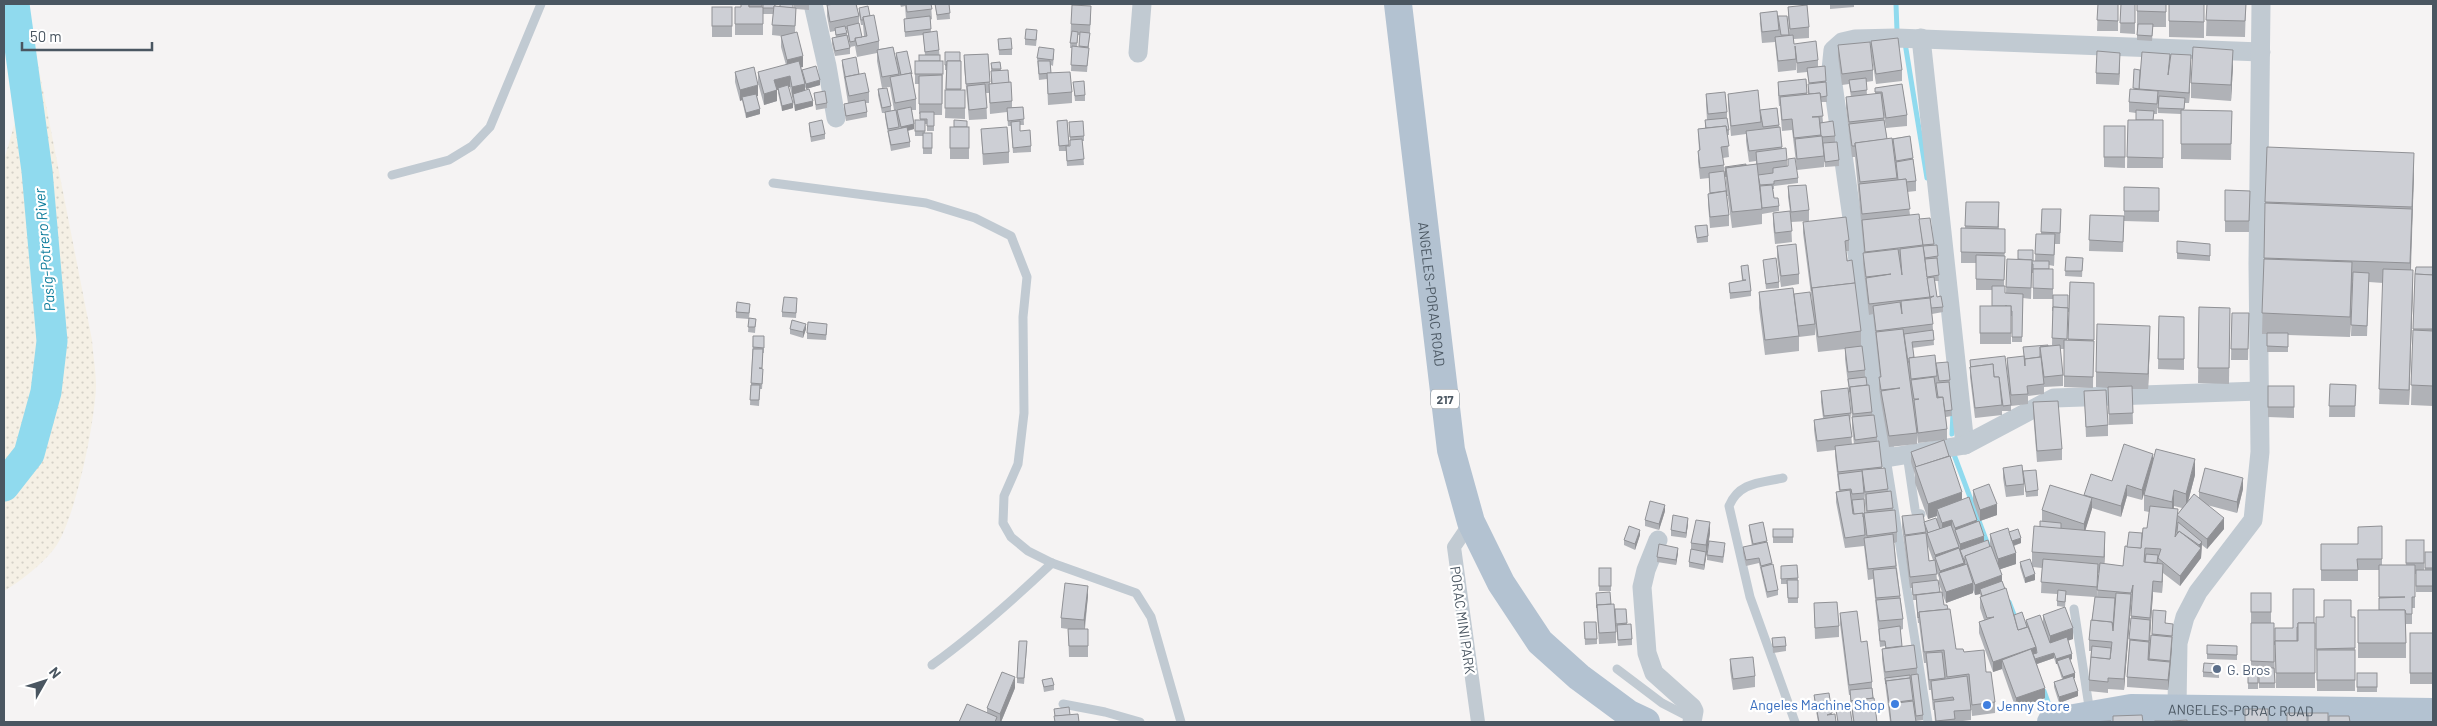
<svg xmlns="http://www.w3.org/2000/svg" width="2437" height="726" font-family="Barlow,sans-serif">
  <defs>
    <pattern id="sand-dots" width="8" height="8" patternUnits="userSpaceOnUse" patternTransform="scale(1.25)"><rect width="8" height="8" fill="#f5f0e5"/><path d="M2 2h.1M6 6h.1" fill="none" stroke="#d4d0c7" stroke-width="1.8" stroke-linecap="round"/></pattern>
  </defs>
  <rect width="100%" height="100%" fill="#f5f3f3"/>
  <path fill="url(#sand-dots)" d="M5,4h20l10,45 57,291c1,15 4,31 4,46 -1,36 -21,136 -42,163 -13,16 -33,32 -50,42v-431l11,-38z"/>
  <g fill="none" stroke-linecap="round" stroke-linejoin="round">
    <g stroke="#90daee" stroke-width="5">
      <polyline points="1896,4 1897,31"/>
      <polyline points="1905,43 1927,178"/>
      <polyline points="1952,434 1953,412"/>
      <polyline points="1953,452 1988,545"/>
      <polyline points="2009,602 2016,620"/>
      <polyline points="2044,691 2048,702"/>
    </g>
    <polyline stroke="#90daee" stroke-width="31" points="4,486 29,454 46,392 52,341 37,171 14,4"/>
    <g stroke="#c1cad2" stroke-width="9">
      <polyline points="392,175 449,160 472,146 490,127 541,4"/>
      <polyline points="773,183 926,203 975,218 1011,236 1027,277 1023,317 1024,413 1018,464 1004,496 1003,523 1011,537 1028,551 1052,563 1136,593 1151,617 1181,722"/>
      <polyline points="1907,454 1915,509 1916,513 1921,514"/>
      <polyline points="1886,458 1928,722"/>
      <path d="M1783,478c-23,5 -44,4 -54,28l21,91 45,125"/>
      <polyline points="2074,609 2090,713"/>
      <path d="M932,665c43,-31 81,-65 120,-102"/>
      <polyline points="1617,669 1662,703 1693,719"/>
      <polyline points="1063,704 1105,712 1140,722"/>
    </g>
    <polyline stroke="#c1cad2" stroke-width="14" points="1471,522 1454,547 1478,722"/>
    <g stroke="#c1cad2" stroke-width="19">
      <polyline points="813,4 827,66 836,118"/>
      <polyline points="1921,38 1965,445"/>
      <polyline points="1138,53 1142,4"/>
      <polyline points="2259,391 2054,398 1965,445 1886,458 1831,70 1833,50 1842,42 1855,39 1896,38 2261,52"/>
      <polyline points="1658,540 1646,570 1642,587 1647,653 1654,673 1692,707 1694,711 1692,722"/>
      <polyline points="2177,707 2178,643 2185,617 2198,592 2253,520 2260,452 2258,264 2261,4"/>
    </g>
    <g stroke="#b3c2d1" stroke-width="28">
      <path id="s1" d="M1398,4l53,446 20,72 30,61 39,59 39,35 50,37 17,8"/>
      <path id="s2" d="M2051,722l80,-14 302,4"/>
    </g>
  </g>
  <g fill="#b0b2b7" fill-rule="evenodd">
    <polygon points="749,4 762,4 762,7 763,7 763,35 735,35 735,7 741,7"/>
    <polygon points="763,4 775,6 794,8 794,4 809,4 809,10 796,9 795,32 803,67 801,67 802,72 820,85 806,89 805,87 805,90 813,106 795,111 790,87 789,87 793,108 782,111 778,93 778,90 777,90 777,101 764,105 758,83 758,72 786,65 781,47 781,36 772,35 773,14 763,14"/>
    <polygon points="832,4 856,4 859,16 859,24 862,37 864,36 863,25 861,25 859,14 859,8 870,16 879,41 879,49 893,47 899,75 896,59 896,53 912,76 916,99 916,110 912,110 914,129 908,131 910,142 910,147 891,151 885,117 885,113 882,113 878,95 878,89 891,106 891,111 894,110 890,87 882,88 877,61 877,53 857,57 855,46 850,47 847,29 846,29 850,48 850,54 835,56 832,44 832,38 836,38 835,31 830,32 827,16 827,5"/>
    <polygon points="900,4 931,4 932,19 930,20 931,32 939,50 940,61 943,61 942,115 934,115 934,131 927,131 927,124 925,124 925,133 932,133 932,154 923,154 923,136 915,136 915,120 920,120 920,114 919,114 919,84 915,84 915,61 919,61 925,55 923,35 905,37 904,19 906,19 905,6 901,7"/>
    <polygon points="935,4 949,4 950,19 937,20"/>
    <polygon points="1830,4 1854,4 1854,7 1830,9"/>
    <polygon points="2098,4 2118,4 2118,31 2097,31"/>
    <polygon points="2121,4 2135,4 2135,34 2120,33"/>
    <polygon points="2137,4 2166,4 2166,27 2153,27 2152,41 2137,40"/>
    <polygon points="2169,4 2204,4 2204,38 2169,37"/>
    <polygon points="2207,4 2246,4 2245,37 2206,36"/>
    <rect x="712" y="7" width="20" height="30"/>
    <polygon points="1788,7 1809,27 1809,38 1794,39 1794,44 1818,60 1818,66 1826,81 1827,102 1821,102 1823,122 1835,136 1835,142 1823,143 1839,160 1839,166 1825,167 1824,158 1824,167 1797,170 1792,130 1782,131 1780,106 1779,106 1778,93 1778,82 1806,79 1807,94 1808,94 1808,84 1809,84 1807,72 1797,73 1796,59 1796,70 1778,72 1775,42 1762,43 1760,23 1760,13 1778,21 1787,16 1790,35 1788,18"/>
    <path d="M1091,17l-4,55 -16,-1 1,-23h-2l1,-24zM1078,35h2l-1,12h-2z"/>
    <polygon points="1037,36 1036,46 1025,45 1025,39"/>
    <polygon points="998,39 1012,49 1012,55 999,55"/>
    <polygon points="1871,41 1902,70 1902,81 1876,84 1871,52"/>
    <path d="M1838,45l35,25v11l-7,1 1,13 8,-1v-6l27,-4 5,31v11l-21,2 -4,-26 5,37 23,-3 6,45v10l-9,1 3,23 9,5 11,-2 4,27 4,11v5h-1l2,20h-4l2,16 6,10v5l-11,2 2,31 -22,3 2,9 22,10 14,13v5l2,31 -6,1 1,12v11h-3l18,59 15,23 7,19 6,6v-13l19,-2 12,11 -7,3 2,18 -16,5 2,13 12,33 12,9v-4l17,2v-7l30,24 -5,1 4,19 -2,1 8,36 -19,7 -5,-16v-5l8,-3 -5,-15h-1l-2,-6 -17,6 8,34 -29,11 -14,-40 -9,3 -14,-39v-11l5,-2 -4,-12v-11h1l-1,-3 -5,1 -2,-5v3l-27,10 -4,-10 2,12 12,44 8,3 22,20 9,30v11l-23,3 -3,-31 2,25v10l-16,2h-20l-1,-12h-1l-2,-20h-2l-3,-27h-2l-5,-40h-1l-2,-23h-3l-1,-12h-2l-8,-61v-11l22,6 13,-3v-3l-9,3 -13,-36v-8l-4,-13v-10l32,-12 -25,3 -1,-8v9l-28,3 -8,-45 -2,-14v-11h1l-7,-63 -4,1 -3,-26 -3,-25v-11h1l-9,-96h-3l-6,-49v-11h5l-2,-13 -7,1 -4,-29zM1927,544l6,16 -4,1zM1936,570l3,8v6l3,8 -2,1 -2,-13h-1z"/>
    <polygon points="945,52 961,61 961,90 965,90 965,119 945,118 946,70 945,70"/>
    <polygon points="2142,52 2170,64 2191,66 2189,103 2185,103 2184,110 2232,111 2231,160 2181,159 2181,114 2158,113 2158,101 2157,114 2154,114 2153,120 2163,120 2163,168 2127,168 2128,120 2136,120 2136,113 2129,112 2129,102 2140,75 2139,90"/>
    <polygon points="988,54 990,84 991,84 991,63 1000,62 1001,71 1009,83 1012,101 1012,107 1023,107 1024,125 1020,125 1020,131 1031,146 1031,152 1013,153 1011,126 1008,126 1007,112 990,114 989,93 986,93 987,119 969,120 964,66 964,55"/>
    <polygon points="1054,55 1053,66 1051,65 1051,73 1072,92 1072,103 1048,105 1047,79 1039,80 1037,58"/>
    <polygon points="842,60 859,74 869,92 869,103 865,103 867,112 867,117 846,121 844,109 844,104 848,103 842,65"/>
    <polygon points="2120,63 2119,85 2096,84 2096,73"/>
    <polygon points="2233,65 2231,101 2191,98 2191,83"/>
    <polygon points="735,72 758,96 757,96 760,114 746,118 742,100 740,101 735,82"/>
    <polygon points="1073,82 1085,95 1085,101 1075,101"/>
    <polygon points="814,93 827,103 827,108 816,110"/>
    <polygon points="1706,94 1727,112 1727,118 1729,130 1729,135 1727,135 1729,157 1723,158 1729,215 1729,226 1710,228 1708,204 1708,194 1710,193 1709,178 1700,179 1698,161 1698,151 1699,151 1698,129 1705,128 1705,120 1707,120 1706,104"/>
    <polygon points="1728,94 1760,110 1777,108 1782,148 1787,160 1787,166 1788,166 1788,159 1798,178 1798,183 1774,186 1774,189 1773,189 1774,198 1779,206 1779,211 1762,214 1762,224 1732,228 1726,183 1725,167 1756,164 1756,161 1749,162 1746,141 1746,134 1731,136 1728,105"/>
    <polygon points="1067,120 1069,146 1070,146 1070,140 1069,122 1084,136 1084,141 1082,141 1084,165 1067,166 1066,151 1059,151 1057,121"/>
    <polygon points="809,123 825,134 825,139 811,142 809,128"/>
    <polygon points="2104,126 2125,126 2125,168 2104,167"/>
    <rect x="950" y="127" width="19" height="32"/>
    <polygon points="981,129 1009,152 1009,163 983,165"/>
    <polygon points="2267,147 2414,173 2411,270 2413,286 2409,405 2379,404 2383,283 2369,282 2367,336 2351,336 2353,281 2352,281 2350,337 2288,335 2288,352 2267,352 2267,334 2262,334"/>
    <polygon points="1788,186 1809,210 1809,221 1791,222 1792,242 1775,244 1773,224 1773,213 1790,211 1788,197"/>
    <polygon points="2124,187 2159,188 2159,222 2124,221"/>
    <polygon points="2225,190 2250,191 2249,232 2225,232"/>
    <polygon points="1966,202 1999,202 1999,229 2005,229 2004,286 2005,293 2006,293 2007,259 2035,261 2036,234 2041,234 2042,209 2061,209 2060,244 2055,244 2054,266 2049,265 2049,269 2053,269 2053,299 2033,299 2033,269 2032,269 2031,299 2023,298 2022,342 2012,342 2012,316 2011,316 2011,344 1980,344 1980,306 1992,306 1992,290 1976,290 1976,263 1961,263 1961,228 1965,228"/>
    <polygon points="2090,215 2124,216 2123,252 2089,251"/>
    <path d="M1803,222l46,18v11h-3l15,80v15l4,24v7l12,60v4h2l3,27h3l3,23h3l2,19 4,22v10l-3,1 9,76v10l-3,1 2,16 15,22v6l6,41v5l-7,1v1h-26l-8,-63v-10l3,-1v-2l-5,1 -7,-68 -5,1 -4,-34 -19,2 -9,-46v-10l3,-1 -4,-35v-6l-18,2 -3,-22v-10l9,-2 -2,-16v-11l30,22 -1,10 2,21h2l-2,-16v-11l-7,-58v-10l-27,3 -3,-25v8l-16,2v14l-34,4 -6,-47v-16l35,5 18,5 -9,-69zM1864,494l2,19h-1l-1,-13z"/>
    <polygon points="1695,226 1708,236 1708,242 1697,243"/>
    <polygon points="2177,241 2210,249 2210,261 2177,259"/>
    <polygon points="1777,246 1799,274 1799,284 1781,287 1777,257"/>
    <polygon points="2066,257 2083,258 2082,277 2065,276"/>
    <polygon points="1763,260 1779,282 1779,288 1766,289"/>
    <polygon points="1741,266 1751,291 1751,296 1730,299 1729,283 1742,281"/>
    <polygon points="2433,267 2433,406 2411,405 2415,274"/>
    <polygon points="2070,282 2094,283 2093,388 2064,387 2064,349 2060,349 2063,375 2063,386 2044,387 2044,385 2044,394 2028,396 2028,404 2011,406 2007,369 2007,358 2024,357 2023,347 2052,345 2053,295 2068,295 2067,340 2068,340"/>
    <polygon points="797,303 796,318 782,317 782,312"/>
    <polygon points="2199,307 2230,308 2229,384 2198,383"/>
    <polygon points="750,309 749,318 756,319 755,333 748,332 749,319 736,318 736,312"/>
    <polygon points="2232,313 2249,313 2248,360 2231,360"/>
    <polygon points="2159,316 2184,317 2184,370 2158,369"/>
    <polygon points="790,329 806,329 803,338 790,334"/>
    <polygon points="827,330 826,340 807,339 807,333"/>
    <polygon points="753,336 764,336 764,353 763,353 762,369 763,374 762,389 760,389 759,406 750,405"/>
    <polygon points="2150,341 2148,389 2132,389 2133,424 2109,425 2108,388 2096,387 2096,372"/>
    <polygon points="1970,360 2011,405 2011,411 2002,411 2002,415 1975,418 1970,377"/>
    <polygon points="2330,384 2356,385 2355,417 2329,417"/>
    <polygon points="2268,386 2294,386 2294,418 2268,417"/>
    <polygon points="2084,391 2108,425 2108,436 2086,437"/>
    <polygon points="2033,402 2062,449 2062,460 2037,462 2033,413"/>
    <path d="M2153,460l42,15 -7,27 11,-4v-6l44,-3 -6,24 -30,-8 17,24 -17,20 -5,-4 -1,13 -21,28 -17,-13 -1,20 -9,-1 -5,68 3,-25h1l1,-25 13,13 7,12 -5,55 -41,-3v-10l5,-76 -1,3 -7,86 -16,-1v4l-19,-2v-11l2,-29h-2v-11l6,-43 -29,-2 -1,12 -8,-1v-12l-16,-1 1,-25 -9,-1 2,13 -10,3 -5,-16v-5l12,4v-14l10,-31v-11l42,-14v-1zM2147,483l-3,12v16l5,1 -2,16 -20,19 -4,19 -19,-2 1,-16 -20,-17 7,-23 29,9 6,-21 15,4zM2174,506l8,2 -4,6 -4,-6zM2098,573h1l-2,24z"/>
    <polygon points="2003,468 2023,476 2038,490 2038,496 2026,497 2024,478 2024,495 2006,497 2003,478"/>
    <polygon points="1973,490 1997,515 1980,521 1973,501"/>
    <polygon points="1665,511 1659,530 1645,526 1645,520"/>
    <polygon points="1763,522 1772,565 1778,590 1778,595 1767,598 1759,563 1746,566 1743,553 1743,547 1752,546 1749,530 1749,525"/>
    <polygon points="1688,524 1686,538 1671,536 1671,530"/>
    <polygon points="2382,526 2382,565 2406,565 2406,540 2424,540 2424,570 2425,570 2425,552 2433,552 2433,592 2416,592 2416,574 2415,574 2415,608 2412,608 2412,624 2406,624 2406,658 2358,658 2358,610 2379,610 2379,570 2358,570 2358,581 2321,581 2321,544 2358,544"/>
    <rect x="1773" y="529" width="20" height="14"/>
    <polygon points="1710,533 1704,570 1689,567 1689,562 1691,549 1691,543"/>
    <polygon points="1640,535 1635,550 1624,545 1624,540"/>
    <polygon points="1725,549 1723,563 1707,560 1707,555"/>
    <polygon points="1678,553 1676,565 1657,562 1657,557"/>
    <polygon points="1781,566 1798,578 1798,603 1788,603 1787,584 1781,584"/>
    <rect x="1599" y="568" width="12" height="23"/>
    <rect x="2251" y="593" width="20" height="30"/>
    <polygon points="1088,596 1085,629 1088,629 1088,657 1069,657 1068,629 1061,628 1061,618"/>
    <polygon points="1596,599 1611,604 1616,632 1616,643 1599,644"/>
    <polygon points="1814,603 1839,626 1839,637 1815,639"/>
    <polygon points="1626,609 1627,624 1632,639 1632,645 1618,646 1615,615"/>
    <polygon points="1840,613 1861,642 1872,682 1872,688 1877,722 1853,722 1850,695 1849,695 1840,624"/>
    <polygon points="2316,617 2355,617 2355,691 2317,691"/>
    <polygon points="1584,622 1597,639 1597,644 1585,645"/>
    <polygon points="2251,623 2274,623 2275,688 2259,688 2259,672 2258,672 2258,689 2248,689 2248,668 2251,668"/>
    <polygon points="2315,623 2315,688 2276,688 2275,628 2293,628"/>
    <rect x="2410" y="633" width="23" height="51"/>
    <polygon points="1772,638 1786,646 1786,651 1773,653"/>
    <polygon points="2207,645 2237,646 2237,660 2207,659"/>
    <polygon points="1027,647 1024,684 1017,683 1017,678"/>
    <polygon points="1730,659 1755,676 1755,687 1733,690 1730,670"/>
    <polygon points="2219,664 2219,678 2203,677 2203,672"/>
    <rect x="2357" y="673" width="20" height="19"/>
    <polygon points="1042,680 1054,685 1054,690 1044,692"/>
    <polygon points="1015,688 1001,722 959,722 987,712 987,708"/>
    <polygon points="1814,695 1832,714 1836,722 1818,722 1814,700"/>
  </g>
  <g fill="#909195">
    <polygon points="2233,50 2233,65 2231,101 2231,85"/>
    <polygon points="2120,53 2120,63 2119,85 2119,74"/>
    <polygon points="2191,55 2191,66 2189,103 2189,93"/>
    <polygon points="803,56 803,67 787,71 787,60"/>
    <polygon points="790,76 790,87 778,90 778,88 778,90 774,91 774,80"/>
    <polygon points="820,80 820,85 806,89 806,84"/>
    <polygon points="805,84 805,95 793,94 792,98 792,87"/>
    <polygon points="758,85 758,96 742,100 742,97 742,100 740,101 740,90"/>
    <polygon points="777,90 777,101 764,105 764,94"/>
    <polygon points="813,101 813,106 795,111 795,105"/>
    <polygon points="793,103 793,108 782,111 782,106"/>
    <polygon points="760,109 760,114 746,118 746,113"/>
    <polygon points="914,124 914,129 901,132 901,127"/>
    <polygon points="2414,153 2414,173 2410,284 2410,263"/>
    <polygon points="2352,262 2352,283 2350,337 2350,317"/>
    <polygon points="2413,270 2413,286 2409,405 2409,390"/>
    <polygon points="806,324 806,329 803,338 803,332"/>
    <polygon points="2150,326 2150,341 2148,389 2148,374"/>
    <polygon points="2153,454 2153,464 2142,500 2142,490"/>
    <polygon points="2195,459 2195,475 2186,509 2186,494"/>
    <polygon points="2243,478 2243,489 2237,513 2237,502"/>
    <polygon points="2127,485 2127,496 2121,517 2121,506"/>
    <polygon points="2174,490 2174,506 2172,518 2172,502"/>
    <polygon points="1962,492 1962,508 1937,509 1937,516 1928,519 1928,504"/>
    <polygon points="2092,498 2092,509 2084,535 2084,524"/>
    <polygon points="1997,504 1997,515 1980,521 1980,510"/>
    <polygon points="1665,505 1665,511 1659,530 1659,524"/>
    <polygon points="2178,509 2177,522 2175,547 2175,537"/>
    <polygon points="1688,518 1688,524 1686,538 1686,533"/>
    <polygon points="2224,518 2224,529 2207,549 2207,539"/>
    <polygon points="1952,520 1952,530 1942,534 1942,523"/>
    <polygon points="1977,520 1977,531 1955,530 1955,539 1955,528"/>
    <polygon points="1710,522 1710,533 1704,570 1704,565 1706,553 1706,545"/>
    <polygon points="1640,530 1640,535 1635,550 1635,544"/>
    <polygon points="2105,532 2105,548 2104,573 2104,557"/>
    <polygon points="1984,536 1984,546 1960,555 1960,544"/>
    <polygon points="2021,538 2021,543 2012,546 2012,541"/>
    <polygon points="2202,542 2201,558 2180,586 2180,576 2197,548"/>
    <polygon points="1959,547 1959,558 1935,557 1935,566 1935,555"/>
    <polygon points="1678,548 1678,553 1676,565 1676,560"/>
    <polygon points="2016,553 2016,564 1998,570 1998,559"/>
    <polygon points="1964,560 1965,560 1965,566 1940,576 1940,571 1964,563"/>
    <polygon points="2163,564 2163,574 2162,593 2162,582"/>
    <polygon points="2035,574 2035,580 2025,583 2025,578"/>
    <polygon points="2002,575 2002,586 1980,589 1980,594 1975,595 1975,585"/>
    <polygon points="2153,581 2153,592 2148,671 2148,660"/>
    <polygon points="1973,583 1973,593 1946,603 1946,592"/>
    <polygon points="1088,586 1088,596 1084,631 1084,620"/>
    <polygon points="2131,594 2131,605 2124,690 2124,679"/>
    <polygon points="2073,628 2073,639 2050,647 2050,636"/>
    <polygon points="2172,637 2172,648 2170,672 2170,661"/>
    <polygon points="2036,647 2036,657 2002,660 2002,669 1993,672 1993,662"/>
    <polygon points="2054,653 2054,658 2034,665 2034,660"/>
    <polygon points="2072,654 2072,659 2058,664 2057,661 2057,664 2056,664 2056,659"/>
    <polygon points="2170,662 2170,673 2168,690 2168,680"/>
    <polygon points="2075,673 2075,678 2063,682 2063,677"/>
    <polygon points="1015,677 1015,688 1001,722 1000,722 1000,714"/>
    <polygon points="2045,688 2045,698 2016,709 2016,698"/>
    <polygon points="2078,691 2078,696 2059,703 2059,697"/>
  </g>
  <g fill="#cdcfd5" stroke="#909195">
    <polygon points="741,4 749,4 749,7 763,7 763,24 735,24 735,7 741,7"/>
    <rect x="749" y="4" width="13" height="2"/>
    <polygon points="763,4 775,4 775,6 774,6 774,8 763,8"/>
    <polygon points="780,4 793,4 793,8 780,7"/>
    <polygon points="835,4 856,4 859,16 830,22 827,5"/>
    <polygon points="906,4 931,4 932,9 907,12"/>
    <polygon points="935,4 949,4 950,13 937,15"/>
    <polygon points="2098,4 2118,4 2118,21 2097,20"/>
    <polygon points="2121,4 2135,4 2135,23 2120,23"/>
    <polygon points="2137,4 2166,4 2166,12 2137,11"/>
    <polygon points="2169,4 2204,4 2204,22 2169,21"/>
    <polygon points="2207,4 2246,4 2245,21 2206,20"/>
    <polygon points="1072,5 1091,6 1090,25 1071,24"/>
    <polygon points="1807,5 1809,27 1790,29 1788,7"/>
    <polygon points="774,6 796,8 795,26 772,25"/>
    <polygon points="868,6 870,16 863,17 863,20 861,20 859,8"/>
    <rect x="712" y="7" width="20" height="19"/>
    <polygon points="1777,11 1779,30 1762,32 1760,13"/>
    <polygon points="874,15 879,41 857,46 855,38 867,36 863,17"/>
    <polygon points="930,16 931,29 905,32 904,19"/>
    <polygon points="1778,16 1787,16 1789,35 1781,35"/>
    <polygon points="859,23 862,37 855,38 855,41 850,42 847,26"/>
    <polygon points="2138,24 2153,24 2152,36 2137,35"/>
    <polygon points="845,26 847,33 836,35 835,28"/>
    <polygon points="1026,29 1037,30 1036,40 1025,39"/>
    <polygon points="937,31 939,50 925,52 923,33"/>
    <polygon points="1072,31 1078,32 1077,43 1070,43"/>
    <polygon points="797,32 803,56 787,60 781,36"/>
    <polygon points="1080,32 1090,33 1088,47 1079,46"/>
    <polygon points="847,35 850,48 835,51 832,38"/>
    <polygon points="1793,35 1794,44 1816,41 1818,60 1797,63 1795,46 1796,59 1778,61 1775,37"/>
    <polygon points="1011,38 1012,49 999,50 998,39"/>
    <polygon points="1898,38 1902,70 1876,74 1871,41"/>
    <polygon points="1870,42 1873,70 1842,74 1838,45"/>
    <polygon points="1072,46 1089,48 1087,66 1071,65"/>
    <polygon points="893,47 899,74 882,77 877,50"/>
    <polygon points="1039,47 1054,49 1053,60 1037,58"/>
    <polygon points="2193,47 2233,50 2231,85 2191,83"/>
    <polygon points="907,51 912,74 911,73 901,75 896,53"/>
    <polygon points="2097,51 2120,53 2119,74 2096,73"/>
    <polygon points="945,52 960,52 960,61 947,61 947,65 945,65"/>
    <polygon points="2142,52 2170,54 2168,75 2171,54 2191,55 2189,93 2139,89"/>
    <polygon points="988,54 990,82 966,84 964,55"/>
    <rect x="919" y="55" width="21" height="6"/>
    <polygon points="856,57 859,74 845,77 846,81 842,60"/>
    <polygon points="799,61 805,84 792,87 790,76 774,80 777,90 764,94 758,72"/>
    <rect x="915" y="61" width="28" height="13"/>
    <polygon points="947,61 961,61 961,89 946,89"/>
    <polygon points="1038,61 1050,61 1051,73 1039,74"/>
    <polygon points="1000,62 1001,69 992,69 991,63"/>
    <polygon points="816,66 820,80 806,84 802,70"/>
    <polygon points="1825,66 1826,81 1809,83 1807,68"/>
    <polygon points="754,67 758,85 740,90 735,72"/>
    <polygon points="2134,69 2140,70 2139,89 2133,88"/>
    <polygon points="1008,70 1009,83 992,84 991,71"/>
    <polygon points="1070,72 1072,92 1048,94 1047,73"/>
    <polygon points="865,73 869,92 849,96 845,77"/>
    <polygon points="911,73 916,99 895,103 890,77"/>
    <polygon points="942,75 942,104 919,104 919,76"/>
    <polygon points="1866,78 1867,90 1851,92 1849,80"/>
    <polygon points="1806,79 1807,93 1779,96 1778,82"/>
    <polygon points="1084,81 1085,95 1075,96 1073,82"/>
    <polygon points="1011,82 1012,101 990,103 989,84"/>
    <polygon points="1826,82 1827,96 1821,97 1820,93 1809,94 1808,84"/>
    <polygon points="985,84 987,108 969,110 967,86"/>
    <polygon points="1902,84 1907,115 1886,118 1882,92 1875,92 1875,88"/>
    <polygon points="788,85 793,103 782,106 778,88"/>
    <polygon points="887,88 891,106 882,108 878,89"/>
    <polygon points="809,89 813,101 795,105 793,94"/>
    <polygon points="2130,89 2158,91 2157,104 2129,102"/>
    <rect x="945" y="90" width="20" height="18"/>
    <polygon points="1758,90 1761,122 1731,126 1728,94"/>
    <polygon points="825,91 827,103 816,105 814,93"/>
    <polygon points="1725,92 1727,112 1708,114 1706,94"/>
    <polygon points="1820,93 1823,116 1812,117 1819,117 1821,135 1794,138 1792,119 1782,120 1780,97"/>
    <polygon points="1881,93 1884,118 1849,122 1846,97"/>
    <polygon points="756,94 760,109 746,113 742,97"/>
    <polygon points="2159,96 2185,98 2184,109 2158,108"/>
    <polygon points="865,100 867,112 846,116 844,104"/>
    <polygon points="911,107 914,124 901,127 897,110"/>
    <polygon points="1023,107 1024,119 1008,121 1007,108"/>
    <polygon points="1777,108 1779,125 1763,127 1760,110"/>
    <polygon points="896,110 899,127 888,129 885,112"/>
    <polygon points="2136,110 2154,111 2153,120 2136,120"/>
    <polygon points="2181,110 2232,111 2231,144 2181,144"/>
    <polygon points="920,112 934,112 934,126 927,126 927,119 920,119"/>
    <polygon points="1727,118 1729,130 1727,130 1726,126 1706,128 1705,120"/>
    <polygon points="822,120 825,134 811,137 809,123"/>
    <rect x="915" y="120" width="10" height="11"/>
    <polygon points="954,120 967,121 967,127 954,127"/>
    <polygon points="1067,120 1069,145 1059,146 1057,121"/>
    <polygon points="1884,120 1887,139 1855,143 1855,146 1852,146 1849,124"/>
    <polygon points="2128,120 2163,120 2163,158 2127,157"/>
    <polygon points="1020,121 1020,131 1030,130 1031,146 1013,148 1011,122"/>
    <polygon points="1083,121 1084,136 1070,137 1069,122"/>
    <polygon points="1833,121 1835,136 1822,137 1822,136 1821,136 1820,123"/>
    <polygon points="1726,126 1729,146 1721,147 1724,165 1700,168 1698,151 1700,150 1698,129"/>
    <rect x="2104" y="126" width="21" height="31"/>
    <polygon points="907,127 910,142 891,145 888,131"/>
    <rect x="950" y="127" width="19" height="21"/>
    <polygon points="1007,127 1009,152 983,154 981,129"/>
    <polygon points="1780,127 1782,147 1749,151 1746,131"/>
    <rect x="923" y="133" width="9" height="15"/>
    <polygon points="1822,136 1824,156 1797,159 1795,139"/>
    <polygon points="1910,136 1913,158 1896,161 1893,139"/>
    <polygon points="1892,138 1897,178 1860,182 1855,143"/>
    <polygon points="1082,139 1084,159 1067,161 1066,146 1070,146 1070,140"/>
    <polygon points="1837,142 1839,160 1825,162 1823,143"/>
    <polygon points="2267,147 2414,153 2412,207 2265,202"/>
    <polygon points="1786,148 1787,160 1757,164 1756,152"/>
    <polygon points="1795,158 1798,178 1774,181 1774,184 1760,185 1758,175 1773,173 1773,168 1788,166 1788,159"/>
    <polygon points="1913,159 1916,181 1906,182 1906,179 1898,180 1896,162"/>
    <polygon points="1746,164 1746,165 1726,168 1726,177 1725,167"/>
    <polygon points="1757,164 1762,209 1732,212 1726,168"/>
    <polygon points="1724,171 1727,196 1726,191 1710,193 1709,173"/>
    <polygon points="1906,179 1910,209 1862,214 1859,184"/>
    <polygon points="1772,185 1774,198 1778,198 1779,206 1762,208 1760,186"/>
    <polygon points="1806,185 1809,210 1791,212 1788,186"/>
    <polygon points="2124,187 2159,188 2159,211 2124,211"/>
    <polygon points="2225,190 2250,191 2249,221 2225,221"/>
    <polygon points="1726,191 1729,215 1710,217 1708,194"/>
    <polygon points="1966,202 1999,202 1998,227 1965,226"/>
    <polygon points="2265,203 2412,209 2410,263 2264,258"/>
    <polygon points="2042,209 2061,209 2060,233 2041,232"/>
    <polygon points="1790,211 1792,231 1775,233 1773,213"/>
    <polygon points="1919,214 1923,245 1865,252 1862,220"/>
    <polygon points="2090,215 2124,216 2123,242 2089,240"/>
    <polygon points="1846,217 1849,240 1845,241 1847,261 1852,260 1855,283 1812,288 1812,291 1803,222"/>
    <polygon points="1930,218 1934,244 1923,245 1919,219"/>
    <polygon points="1707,225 1708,236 1697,238 1695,226"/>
    <polygon points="1961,228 2005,229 2005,253 1961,252"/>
    <polygon points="2036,234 2055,234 2054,255 2035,254"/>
    <polygon points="2177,241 2210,244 2210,256 2177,253"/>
    <polygon points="1796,244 1799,274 1781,276 1777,246"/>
    <polygon points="1937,245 1938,256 1925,258 1923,246"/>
    <polygon points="1923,246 1930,297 1869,304 1866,278 1891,274 1866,277 1863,253 1898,249 1902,275 1900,249"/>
    <polygon points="2018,250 2033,250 2033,261 2049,261 2049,269 2033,269 2033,273 2033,264 2032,264 2032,260 2018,259"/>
    <polygon points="1976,255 2005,256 2004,280 1976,279"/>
    <polygon points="2066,257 2083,258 2082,271 2065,271"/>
    <polygon points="1776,258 1779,282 1766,284 1763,260"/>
    <polygon points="1937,258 1939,275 1927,277 1925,259"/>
    <polygon points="2007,259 2032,260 2031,288 2006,287"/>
    <polygon points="2264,259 2352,262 2350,317 2262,313"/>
    <polygon points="1748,265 1751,291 1730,293 1729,283 1746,280 1743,280 1741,266"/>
    <polygon points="2416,267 2433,267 2433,275 2415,274"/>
    <polygon points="2033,269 2053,269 2053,289 2033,288"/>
    <polygon points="2383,269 2413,270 2409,390 2379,389"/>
    <polygon points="2353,272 2369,273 2367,326 2351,325"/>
    <polygon points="2415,274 2433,275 2433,329 2413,329"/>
    <polygon points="1934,277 1937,297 1941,296 1943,307 1931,308 1930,298 1934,296 1930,297 1927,278"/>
    <polygon points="2070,282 2094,283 2094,340 2068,339"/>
    <polygon points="1855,283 1861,331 1818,337 1812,288"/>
    <polygon points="1992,286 2005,286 2005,293 2023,294 2022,337 2012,337 2012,311 2011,311 2011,306 2006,306 2006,305 2006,306 1992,306"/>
    <polygon points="1793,288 1799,336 1765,340 1759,292"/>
    <polygon points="1810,292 1815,324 1798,326 1794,294"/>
    <polygon points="2053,295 2068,295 2068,312 2068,308 2053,307 2053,311"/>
    <polygon points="784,297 797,298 796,313 782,312"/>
    <polygon points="1930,298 1933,324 1876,331 1873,306 1900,302 1902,314 1901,301"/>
    <polygon points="737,302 750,304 749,313 736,312"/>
    <rect x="1980" y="306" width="31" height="27"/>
    <polygon points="2053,307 2068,308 2067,339 2052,338"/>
    <polygon points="2199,307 2230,308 2229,368 2198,368"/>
    <polygon points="2232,313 2249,313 2248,349 2231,349"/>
    <polygon points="2159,316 2184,317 2184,359 2158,359"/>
    <polygon points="749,318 756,319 755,327 748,327"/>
    <polygon points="792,320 806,324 803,332 790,329"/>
    <polygon points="808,322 827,324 826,335 807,333"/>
    <polygon points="2097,324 2150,326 2148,374 2096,372"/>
    <polygon points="1903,329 1917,433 1889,436 1881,391 1900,388 1881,390 1879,377 1881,377 1876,332"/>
    <polygon points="1933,330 1934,340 1912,342 1914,357 1909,358 1909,362 1908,362 1904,334"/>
    <polygon points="2413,330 2433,331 2433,386 2411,385"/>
    <polygon points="2267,333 2288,333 2288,347 2267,346"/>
    <polygon points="753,336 764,336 764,348 753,347"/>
    <polygon points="2064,340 2094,341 2093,377 2064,376"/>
    <polygon points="2048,345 2048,346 2040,347 2040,357 2025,359 2025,363 2023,347"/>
    <polygon points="2060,345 2063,375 2044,377 2040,347"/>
    <polygon points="1862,346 1865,370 1848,372 1845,348"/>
    <polygon points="753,349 763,349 762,368 759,368 763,369 762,384 751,383"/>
    <polygon points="1935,355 1937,376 1911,379 1909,358"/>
    <polygon points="2005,356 2011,405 2003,406 1999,377 1994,377 1993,364 1970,367 1971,372 1970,360"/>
    <polygon points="2024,356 2025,366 2025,359 2041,357 2044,384 2027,386 2028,394 2011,395 2007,358"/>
    <polygon points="1948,362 1950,380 1939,381 1936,363"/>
    <polygon points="1993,364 1994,377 1999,377 2002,405 1975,408 1970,367"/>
    <polygon points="1866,377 1867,385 1850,387 1850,392 1848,379"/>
    <polygon points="1934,377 1937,398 1943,397 1947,429 1918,433 1914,400 1919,399 1914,399 1911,380"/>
    <polygon points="1949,382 1952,410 1945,411 1943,397 1938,397 1936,383"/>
    <polygon points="2330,384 2356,385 2355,406 2329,406"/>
    <polygon points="751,385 760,385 759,400 750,400"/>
    <polygon points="1869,385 1872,412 1853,414 1850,387"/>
    <polygon points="2132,386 2133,413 2109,414 2108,387"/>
    <rect x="2268" y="386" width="26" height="21"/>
    <polygon points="1848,388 1851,413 1824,416 1821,391"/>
    <polygon points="2106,390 2108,425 2086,427 2084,391"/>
    <polygon points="2058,401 2062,449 2037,451 2033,402"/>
    <polygon points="1849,415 1852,437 1817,441 1814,420"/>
    <polygon points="1874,415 1877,437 1855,440 1852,417"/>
    <polygon points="1944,440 1949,456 1916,467 1911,452"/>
    <polygon points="1879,441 1882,467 1838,472 1835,446"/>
    <polygon points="2124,444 2153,454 2142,490 2127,485 2121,506 2084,495 2091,474 2112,481"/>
    <polygon points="2156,449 2195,459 2186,494 2174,490 2172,502 2144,495"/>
    <polygon points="1950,456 1962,492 1928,504 1915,467"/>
    <polygon points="2022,465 2024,484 2006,486 2003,468"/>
    <polygon points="1885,468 1888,489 1865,492 1862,470"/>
    <polygon points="2205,468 2243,478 2237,502 2199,492"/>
    <polygon points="2036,470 2038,490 2026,492 2023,471"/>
    <polygon points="1862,471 1864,493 1852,494 1851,489 1840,490 1838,474"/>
    <polygon points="1989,484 1997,504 1980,510 1973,490"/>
    <polygon points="2050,485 2092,498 2084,524 2042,510"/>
    <polygon points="1850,490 1853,514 1863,513 1865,535 1845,538 1836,492"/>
    <polygon points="1891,491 1893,508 1867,511 1866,494"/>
    <polygon points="2194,494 2224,518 2207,539 2177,515"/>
    <polygon points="1969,497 1977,520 1955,528 1952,520 1942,523 1937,509"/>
    <polygon points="1864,499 1865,513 1864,513 1864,517 1863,517 1863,513 1854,514 1852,500"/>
    <polygon points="1650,501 1665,505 1659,524 1645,520"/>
    <polygon points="2150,506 2178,509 2175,537 2179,531 2201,548 2180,576 2158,558 2161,549 2145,548 2144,562 2163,564 2162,582 2153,581 2150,618 2131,616 2133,585 2131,593 2097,590 2100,563 2123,566 2125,546 2141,548 2143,528 2147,528"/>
    <polygon points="1895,510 1897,532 1867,536 1864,513"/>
    <polygon points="1923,514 1926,532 1905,535 1902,516"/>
    <polygon points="1673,515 1688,518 1686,533 1671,530"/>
    <polygon points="1936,518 1940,529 1928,533 1924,522"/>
    <polygon points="1696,520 1710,522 1706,545 1691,543"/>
    <polygon points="1979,521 1984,536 1960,544 1955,530"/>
    <polygon points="2040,521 2061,523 2061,529 2040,527"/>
    <polygon points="1763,522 1767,541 1753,544 1749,525"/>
    <polygon points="2178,522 2202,542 2199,545 2179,531 2178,533 2177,532"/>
    <polygon points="1951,525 1959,547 1935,555 1927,533"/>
    <polygon points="1629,526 1640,530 1635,544 1624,540"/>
    <polygon points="2034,526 2105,532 2104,557 2032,552"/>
    <polygon points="2382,526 2382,559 2357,559 2358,570 2321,570 2321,544 2358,544 2358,527"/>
    <polygon points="2008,528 2016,553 1998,559 1990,534"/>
    <rect x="1773" y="529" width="20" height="8"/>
    <polygon points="2018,529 2021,538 2012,541 2009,532"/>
    <polygon points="2129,532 2142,533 2141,548 2127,547"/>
    <polygon points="1926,533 1929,561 1935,560 1937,574 1910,577 1905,536"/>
    <polygon points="1893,534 1896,566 1868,569 1864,538"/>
    <polygon points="1988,540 1990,547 1965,556 1965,560 1964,560 1960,550"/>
    <rect x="2406" y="540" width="18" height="23"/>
    <polygon points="1709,541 1725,543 1723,557 1707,555"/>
    <polygon points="1767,542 1772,563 1761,566 1759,558 1746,560 1743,547"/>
    <polygon points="1659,544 1678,548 1676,560 1657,557"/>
    <polygon points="1991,546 2002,575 1975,585 1965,556"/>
    <polygon points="1959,548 1964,563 1940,571 1935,557"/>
    <polygon points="1691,549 1706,552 1704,565 1689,562"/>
    <rect x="2425" y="552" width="8" height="16"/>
    <polygon points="2146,554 2158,555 2157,563 2145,562"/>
    <polygon points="2030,559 2035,574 2025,578 2020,562"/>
    <polygon points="2043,559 2098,564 2097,587 2041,582"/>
    <polygon points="1773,564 1778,590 1767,592 1761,567"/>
    <polygon points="1967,564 1973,583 1946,592 1939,573"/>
    <polygon points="1797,565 1798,578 1781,579 1781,566"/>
    <polygon points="2379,565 2415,565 2415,597 2412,597 2412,614 2406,614 2405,610 2379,610 2379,598 2405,597 2379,597"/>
    <rect x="1599" y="568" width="12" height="18"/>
    <polygon points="1896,568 1900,596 1876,598 1873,570"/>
    <rect x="2416" y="570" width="17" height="16"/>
    <polygon points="1787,580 1798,580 1798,598 1788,598"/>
    <polygon points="1938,580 1940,592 1913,595 1912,583"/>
    <polygon points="2002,581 2005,589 1982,596 1980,589"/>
    <polygon points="1065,583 1088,586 1084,620 1061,618"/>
    <polygon points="2006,588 2018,630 2028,627 2036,647 1993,662 1979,622 1994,617 1987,618 1980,597"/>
    <polygon points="2293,589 2314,589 2314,623 2298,623 2298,627 2297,627 2297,641 2275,641 2275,645 2275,628 2293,628"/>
    <polygon points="2058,590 2066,591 2065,602 2057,601"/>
    <polygon points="1610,592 1611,604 1597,605 1597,608 1596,593"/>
    <polygon points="1942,592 1944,605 1947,605 1948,609 1919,612 1919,617 1918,618 1916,595"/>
    <polygon points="2116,593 2131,594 2124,679 2108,678 2108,682 2089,680 2091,657 2110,659 2112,642 2089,640 2091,620 2112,622 2113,631"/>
    <rect x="2251" y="593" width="20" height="19"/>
    <polygon points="2095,597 2115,598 2113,625 2112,622 2092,620"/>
    <polygon points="1900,598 1903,619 1879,621 1876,600"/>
    <polygon points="2324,600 2351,600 2351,617 2355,617 2355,648 2316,649 2316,617 2324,617"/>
    <polygon points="1837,602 1839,626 1815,628 1814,603"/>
    <polygon points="1614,604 1616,632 1599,633 1597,605"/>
    <polygon points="2065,607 2073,628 2050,636 2043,615"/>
    <polygon points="1615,609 1626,609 1627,623 1616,624"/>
    <polygon points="1950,609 1956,649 1963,649 1964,652 1984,650 1986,672 1991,672 1995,702 1972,705 1969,674 1947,677 1944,650 1924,652 1919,612"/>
    <polygon points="2153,610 2166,611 2165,623 2173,624 2172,636 2152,634"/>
    <polygon points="2358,610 2405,610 2406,643 2358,643"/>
    <polygon points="1857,611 1861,642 1867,641 1872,682 1849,685 1840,613"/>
    <polygon points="2022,612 2027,627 2018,630 2014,615"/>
    <polygon points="2040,615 2050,643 2067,637 2072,654 2056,659 2054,653 2035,659 2033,654 2037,653 2036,647 2026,620"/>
    <polygon points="2131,618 2150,620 2149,641 2129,639"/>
    <polygon points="1584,622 1596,622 1597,639 1585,639"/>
    <polygon points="2251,623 2274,623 2274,662 2251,661"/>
    <polygon points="2298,623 2315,623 2315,673 2276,673 2275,641 2298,641"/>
    <polygon points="1631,624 1632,639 1618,640 1617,625"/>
    <polygon points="1900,626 1902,646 1886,648 1885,641 1880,641 1879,629"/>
    <polygon points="1068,629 1088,629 1088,646 1069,646"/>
    <rect x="2410" y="633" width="23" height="40"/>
    <polygon points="2151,635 2172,637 2170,661 2149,659"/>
    <polygon points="1785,637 1786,646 1773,647 1772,638"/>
    <polygon points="2130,640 2149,642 2148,660 2170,662 2168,680 2127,677"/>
    <polygon points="1019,641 1027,641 1024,678 1017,678"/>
    <polygon points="1914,645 1917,668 1885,672 1882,649"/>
    <polygon points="2207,645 2237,646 2237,655 2207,654"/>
    <polygon points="2092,646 2111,648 2110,659 2091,657"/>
    <polygon points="2031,649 2045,688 2016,698 2002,660"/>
    <rect x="2317" y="650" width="38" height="30"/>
    <polygon points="1942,652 1945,678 1929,680 1926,653"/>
    <polygon points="1753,657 1755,676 1733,679 1730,659"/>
    <polygon points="2069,657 2075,673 2063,677 2057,661"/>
    <polygon points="2204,663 2219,664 2219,673 2203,672"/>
    <rect x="2248" y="668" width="10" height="15"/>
    <polygon points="2259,668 2274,668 2275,683 2259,683"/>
    <polygon points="1002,672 1015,677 1000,714 987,708"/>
    <rect x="2357" y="673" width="20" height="14"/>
    <polygon points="1918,674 1923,715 1916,716 1911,675"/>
    <polygon points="1910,675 1910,678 1886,681 1886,684 1885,678"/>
    <polygon points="1967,676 1971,710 1954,711 1955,719 1936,721 1934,702 1954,700 1953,697 1933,700 1931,681"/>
    <polygon points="2073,676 2078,691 2059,697 2054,682"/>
    <polygon points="1052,678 1054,685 1044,687 1042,680"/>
    <polygon points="1910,678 1913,700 1889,703 1886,681"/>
    <polygon points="1872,688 1873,698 1851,701 1851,702 1850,690"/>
    <polygon points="1829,693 1832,713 1827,715 1835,714 1836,722 1819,722 1814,695"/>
    <polygon points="1874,698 1877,722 1854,722 1851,701"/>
    <polygon points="1913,701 1916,722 1891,722 1889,704"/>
    <polygon points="967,704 997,717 995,722 959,722"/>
    <polygon points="1069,707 1070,715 1055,716 1054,709"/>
    <polygon points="1850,708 1852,722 1838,722 1836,710"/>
    <rect x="2245" y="709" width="23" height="13"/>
    <rect x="2287" y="713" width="20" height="9"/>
    <rect x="2308" y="713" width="20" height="9"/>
    <polygon points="1078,714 1079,722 1055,722 1054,716"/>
    <polygon points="2142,715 2143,722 2113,722 2113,716"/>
    <polygon points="2329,716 2349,716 2350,722 2329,722"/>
    <polygon points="2187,720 2187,722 2172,722 2172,721"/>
    <polygon points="2111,721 2111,722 2090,722"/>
    <rect x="2155" y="721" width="16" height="1"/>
  </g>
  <circle fill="#5c6f8a" stroke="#fff" stroke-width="2" cx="2217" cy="669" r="5"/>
  <g fill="#3f7fe0" stroke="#fff" stroke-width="2">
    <circle cx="1895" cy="704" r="5"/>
    <circle cx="1987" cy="705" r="5"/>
  </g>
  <g text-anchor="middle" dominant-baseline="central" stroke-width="4.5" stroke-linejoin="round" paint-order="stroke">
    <rect fill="#fff" stroke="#808990" stroke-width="1" x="1431" y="389.5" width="28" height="19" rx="4"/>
    <g font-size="12" font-weight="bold" fill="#4a5661">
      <text x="1445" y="399">217</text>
    </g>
    <g font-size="14" fill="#4a5661" stroke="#fff">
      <text stroke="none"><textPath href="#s1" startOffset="292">ANGELES-PORAC ROAD</textPath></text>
      <text transform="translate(1463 620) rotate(82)">PORAC MINI PARK</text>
      <text stroke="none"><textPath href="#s2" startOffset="191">ANGELES-PORAC ROAD</textPath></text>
    </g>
    <g font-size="14" fill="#4e5e75" stroke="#fff" text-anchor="start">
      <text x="2227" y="669">G. Bros</text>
    </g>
    <g font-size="14" fill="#366cbe" stroke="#fff" text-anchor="end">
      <text x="1885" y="704">Angeles Machine Shop</text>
      <text x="1997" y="705" text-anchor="start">Jenny Store</text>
    </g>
    <g font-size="15" font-style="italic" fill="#0c7c9b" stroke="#fff">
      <text transform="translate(44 250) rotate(-95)">Pasig-Potrero River</text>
    </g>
  </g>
  <rect width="2437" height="726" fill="none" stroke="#4a5661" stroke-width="10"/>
  <g transform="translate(45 681) rotate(51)" stroke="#ffffff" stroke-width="4" paint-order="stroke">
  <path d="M0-4L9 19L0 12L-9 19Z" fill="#4a5661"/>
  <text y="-8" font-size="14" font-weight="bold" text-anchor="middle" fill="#4a5661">N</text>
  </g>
  <path d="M22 42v8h130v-8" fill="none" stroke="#4a5661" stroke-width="2.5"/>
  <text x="30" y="42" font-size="15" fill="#4a5661" stroke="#ffffff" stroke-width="4" paint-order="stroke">50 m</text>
</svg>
